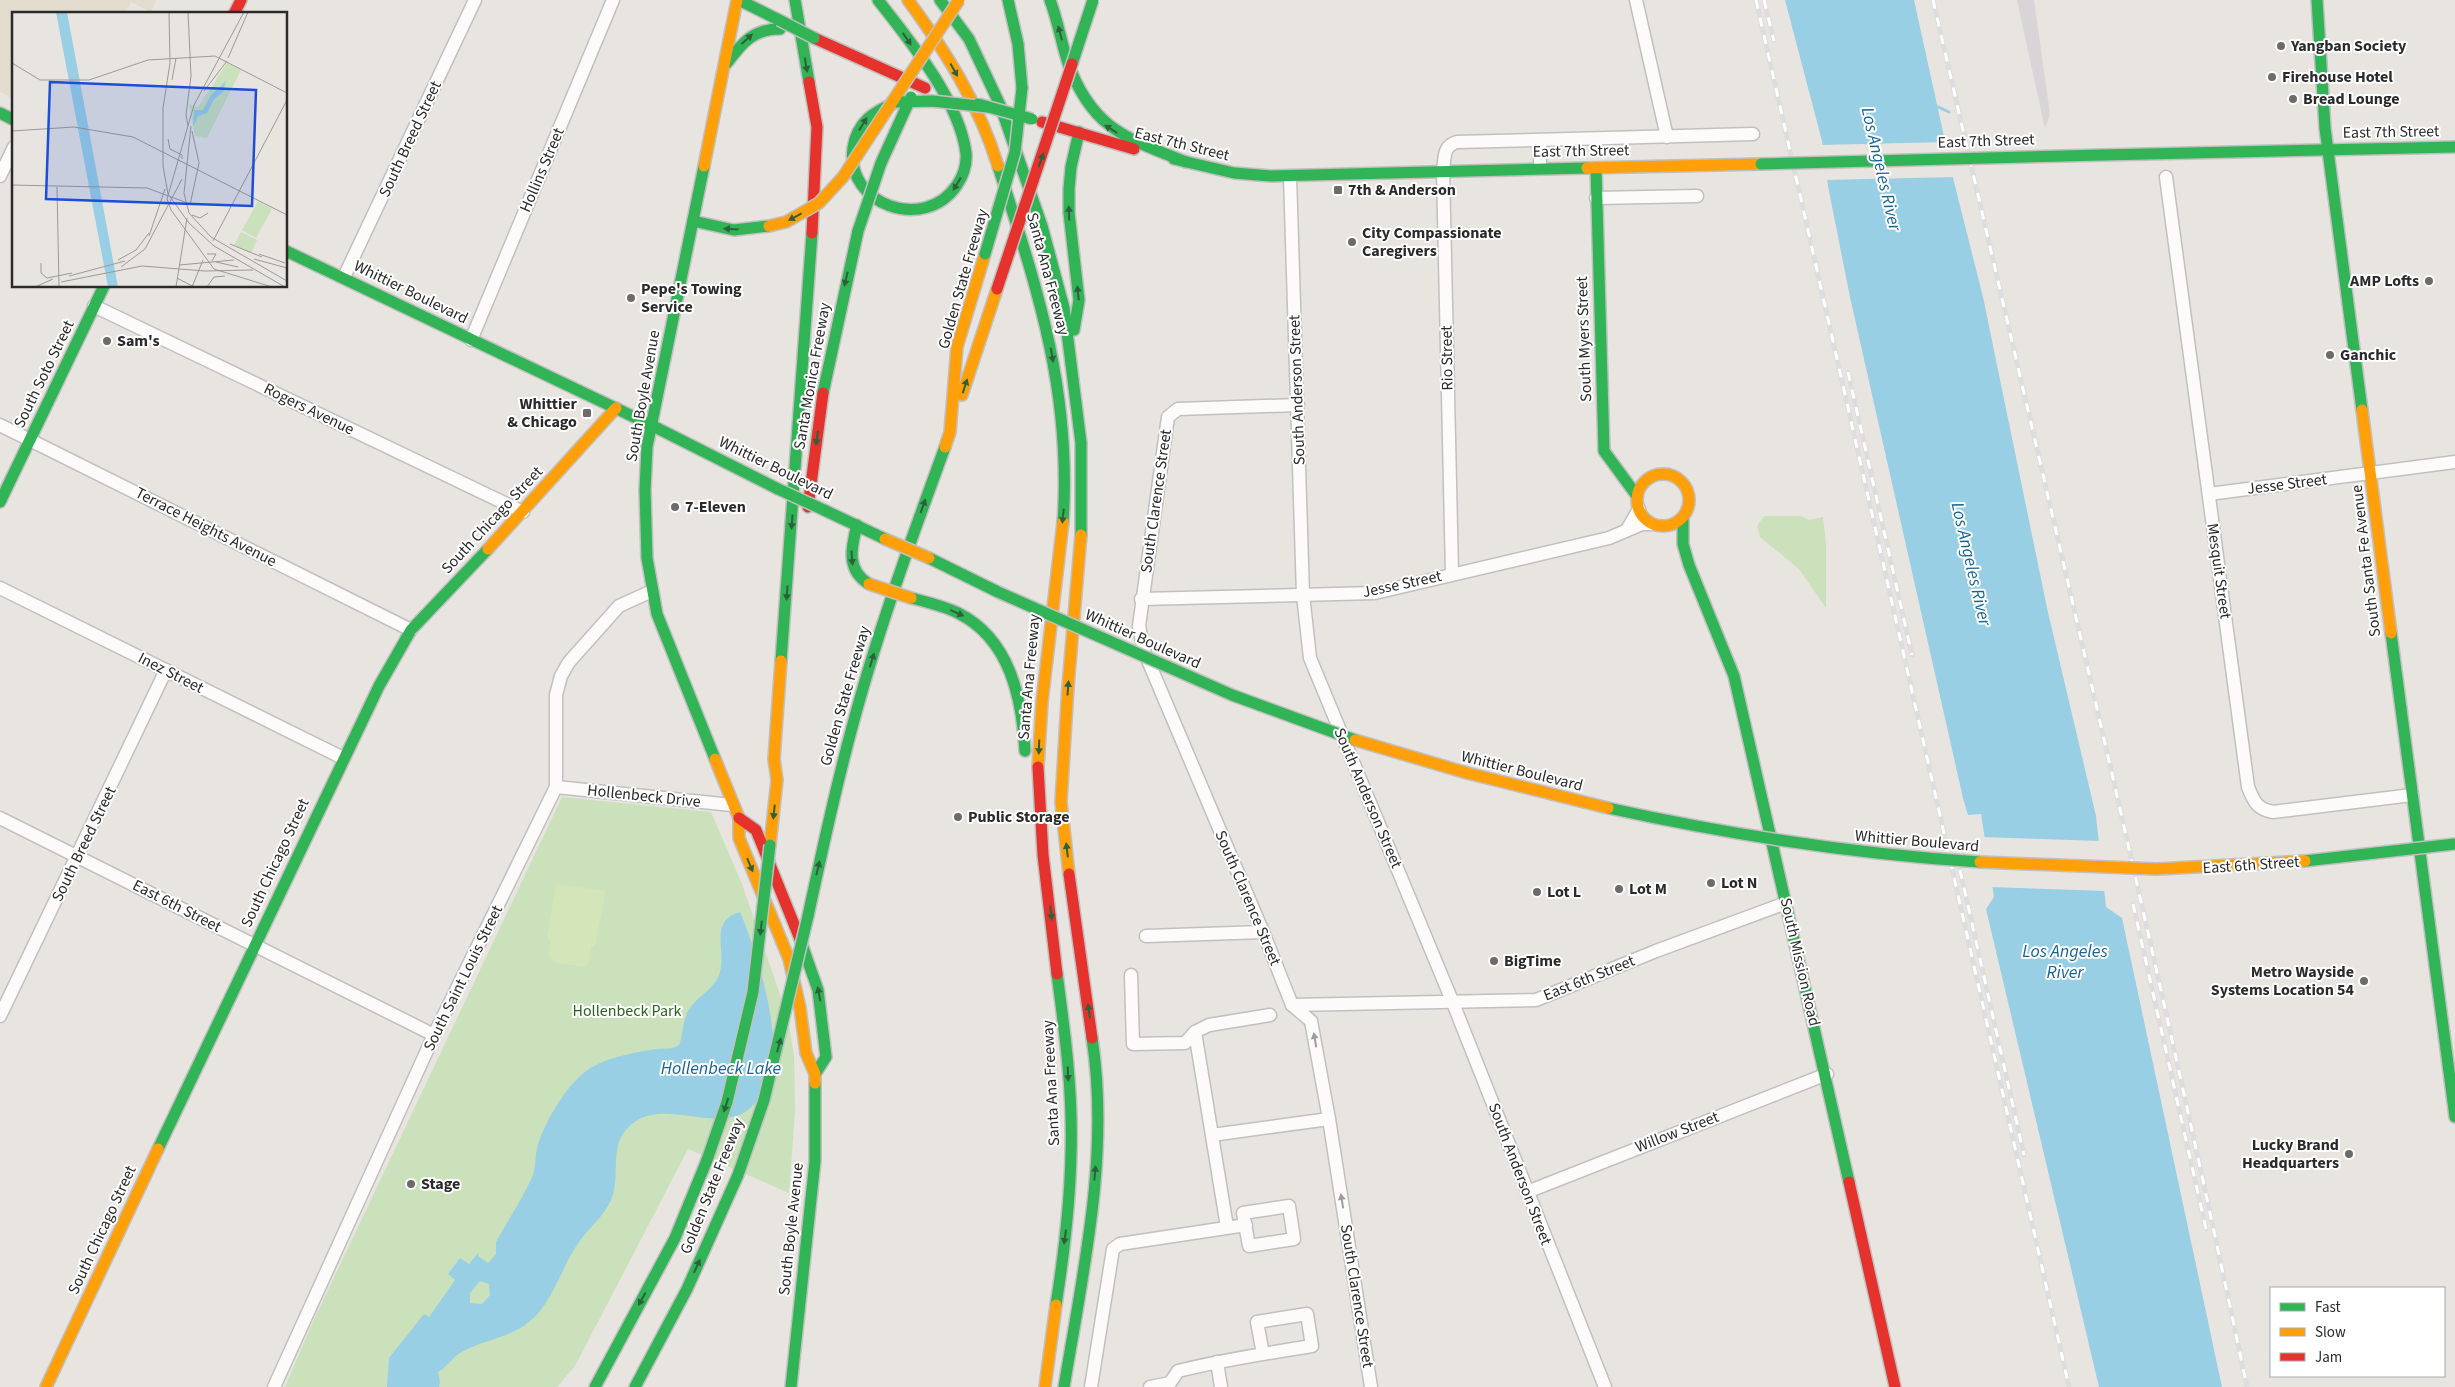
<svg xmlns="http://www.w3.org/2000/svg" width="2455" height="1387" font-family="'Source Sans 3',sans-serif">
  <rect width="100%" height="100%" fill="#e8e4e0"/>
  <polygon fill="#d8d5d7" points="2017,0 2034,0 2050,114 2045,129"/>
  <polygon fill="#e2dccf" points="0,0 156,0 151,12 131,2 125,14 14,14 14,99 0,92"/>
  <g fill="#cae1bb">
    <polygon points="1764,516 1801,516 1809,520 1823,517 1826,543 1826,608 1799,569 1760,537 1757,526"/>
    <polygon points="562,797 711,812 742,884 788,1018 794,1057 795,1111 789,1193 688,1149 575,1366 557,1387 285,1387 312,1324"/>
  </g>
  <polygon fill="#d4e5ba" points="556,884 605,891 596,944 591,948 589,963 583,967 553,962 549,955 551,942 547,937"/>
  <g fill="#99cfe4" fill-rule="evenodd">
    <polygon points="1785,0 1914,0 1954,182 1983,297 2047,608 2096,816 2106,907 2122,918 2222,1387 2099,1387 1986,909 1994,897 1981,814 1968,815 1963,798 1850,297 1828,186 1822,141"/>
    <path d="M740,912c18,43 32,92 34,139 0,6 -3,12 -4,18 -8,24 -15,47 -45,49 -35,4 -77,-20 -102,16 -12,17 -3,46 -12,66 -7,16 -22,28 -32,42 -17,23 -27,63 -50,80 -19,16 -47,18 -69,31 -8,5 -13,14 -22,19l2,10 -1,5h-52l2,-29 35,-44 5,3 26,-37 -7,-6 12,-16 9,6 10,-12 -1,4 10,7 8,-9v-12c12,-22 27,-44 37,-67 3,-9 2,-18 4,-27 7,-26 33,-70 57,-82 19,-10 43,-14 63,-17 8,-1 16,1 22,-4 5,-12 3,-26 11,-37 10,-14 25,-19 30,-36 6,-24 -11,-51 20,-60zM480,1281l9,3 1,11 -8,9 -12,-1v-10z"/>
  </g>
  <g fill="#e8e4e0">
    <polygon points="1948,142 1955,177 1824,180 1820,145"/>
    <polygon points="1982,837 2101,841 2106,891 1990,887"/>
  </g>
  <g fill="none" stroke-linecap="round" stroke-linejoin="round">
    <polyline stroke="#99cfe4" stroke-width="3" points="1936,106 1949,112"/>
    <defs>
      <g id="street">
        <polyline points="1636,0 1667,137"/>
        <polyline points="1540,168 1540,140"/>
        <polyline points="0,176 14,147"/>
        <polyline points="1290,176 1303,595 1310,658 1453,1003 1605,1387"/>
        <path d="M2166,177l82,610c6,15 9,22 25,25l139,-17"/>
        <polyline points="1596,198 1697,196"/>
        <polyline points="344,277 475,0"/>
        <polyline points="94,306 523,512"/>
        <polyline points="471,340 613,0"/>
        <polyline points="1298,405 1178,409 1168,417 1139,626 1144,651 1263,932 1292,1005 1311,1021 1329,1119 1371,1387"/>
        <polyline points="0,425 411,630"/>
        <polyline points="2209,494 2455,462"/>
        <polyline points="1627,530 1639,509"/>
        <path d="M1452,573l-9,-403c2,-13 0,-24 14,-28l296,-8"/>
        <polyline points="0,588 343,758"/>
        <polyline points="1141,599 1375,593 1609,538 1642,524 1651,524"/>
        <polyline points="556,787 732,805"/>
        <polyline points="0,818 434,1035"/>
        <polyline points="1146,936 1263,932"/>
        <polyline points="1131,975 1133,1044 1185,1043 1195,1032 1209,1025 1270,1015"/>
        <polyline points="1292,1005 1536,1000 1656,951 1786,903"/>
        <polyline points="0,1016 166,670"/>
        <polyline points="1195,1032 1227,1227"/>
        <polyline points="1212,1135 1329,1119"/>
        <polyline points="1527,1192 1827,1074"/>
        <polygon points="1289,1206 1294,1239 1249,1246 1243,1213"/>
        <polyline points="1217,1362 1221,1387"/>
        <polyline points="274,1387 434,1035 556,787 556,695 561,676 569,662 619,606 652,591"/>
        <polyline points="1091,1387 1113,1249 1120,1244 1246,1225"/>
        <path d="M1150,1387l20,-4 8,-12c45,-11 89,-18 134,-25l-5,-32 -50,8 6,32"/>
      </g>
      <g id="fast">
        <polyline points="739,0 779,20"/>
        <polyline points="795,0 809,82"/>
        <path d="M878,0c32,41 81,100 88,153 1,11 -3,23 -9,32 -32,48 -112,20 -104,-37 4,-26 21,-37 44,-46"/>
        <polyline points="940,0 969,39 1000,105 1042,226 1064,308 1081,443 1081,535"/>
        <polyline points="1008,0 1018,44 1022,88"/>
        <path d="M1050,0c8,21 11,42 18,63 24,66 58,75 118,99"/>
        <polyline points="2317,0 2325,128 2362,410"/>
        <path d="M727,63c15,-20 26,-34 53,-34"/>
        <polyline points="0,113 14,120"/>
        <polyline points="2102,155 2455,147"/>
        <polyline points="1174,159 1234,173 1271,176 1587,168"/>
        <polyline points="704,166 647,447 645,490 647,558 657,614 715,759"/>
        <path d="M998,166c39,122 74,225 65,356"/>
        <polyline points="1596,168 1604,451 1637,496"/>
        <polyline points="693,221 734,230 769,226"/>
        <polyline points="286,251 653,426 778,489"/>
        <polyline points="1074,330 1079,300 1069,213 1069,189 1071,167 1079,132"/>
        <polyline points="823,393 858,231"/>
        <polyline points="0,502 104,286"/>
        <polyline points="824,510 885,539"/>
        <polyline points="1683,518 1683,544 1689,565 1734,676 1849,1182"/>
        <path d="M857,525c-6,23 -11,45 12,59"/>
        <polyline points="929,558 998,592"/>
        <path d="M911,598c16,4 33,8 47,15 52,26 64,85 67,138"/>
        <polyline points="2391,633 2455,1117"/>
        <polyline points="781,661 812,233"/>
        <path d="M808,916c16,-74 32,-148 53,-221 24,-84 54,-166 84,-248"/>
        <polyline points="800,939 818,990 826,1057 815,1074"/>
        <polyline points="158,1149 379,686 411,630 488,549"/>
        <path d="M1056,1305c8,-51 14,-101 15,-152 2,-60 -6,-120 -14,-179"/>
        <polyline points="595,1387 675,1238 707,1160"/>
        <polyline points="635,1387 687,1289 738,1175"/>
        <polyline points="791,1387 815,1161 815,1083"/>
        <path d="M1064,1387c19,-115 46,-233 28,-349"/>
      </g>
      <g id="slow">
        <path d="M908,0c38,52 71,104 90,166"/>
        <polyline points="704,166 737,0"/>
        <polyline points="1587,168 1761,164"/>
        <polyline points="962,395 997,289"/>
        <polyline points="2362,410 2391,633"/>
        <polyline points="945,447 950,432 957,347 985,254"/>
        <circle cx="1663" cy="500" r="26"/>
        <polyline points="488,549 616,408"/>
        <polyline points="715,759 739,818 739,838 789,959 800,1008 806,1053 815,1074 815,1083"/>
        <polyline points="1038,767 1042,702 1063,522"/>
        <polyline points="770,845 777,780 774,759 781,661"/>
        <polyline points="1069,874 1061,802 1068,686 1081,535"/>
        <polyline points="46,1387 158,1149"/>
        <polyline points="1045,1387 1056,1305"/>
      </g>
      <g id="jam">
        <polyline points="234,14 241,0"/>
        <polyline points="814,38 925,88"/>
        <polyline points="809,82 817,127 812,233"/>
        <polyline points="1042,122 1134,149"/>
        <polyline points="808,507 823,393"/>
        <polyline points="1038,767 1043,855 1057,974"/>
        <polyline points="739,818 756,830 800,939"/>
        <polyline points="1069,874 1092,1038"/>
        <polyline points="1849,1182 1895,1387"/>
      </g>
    </defs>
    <use href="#street" stroke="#c1c0c1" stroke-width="15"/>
    <use href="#fast" stroke="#c1c0c1" stroke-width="14"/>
    <use href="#slow" stroke="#c1c0c1" stroke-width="14"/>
    <use href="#jam" stroke="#c1c0c1" stroke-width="14"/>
    <use href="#street" stroke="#fcfbfa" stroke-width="12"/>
    <use href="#fast" stroke="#30b455" stroke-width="11"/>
    <use href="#slow" stroke="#ff9f0a" stroke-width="11"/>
    <use href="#jam" stroke="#e5322d" stroke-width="11"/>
    <defs>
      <g id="rail">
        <polyline points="1756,0 2069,1387"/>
        <polyline points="1764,0 1774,41"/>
        <path d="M1933,0c106,462 217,923 314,1387"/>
        <polyline points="1848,372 1912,655"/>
        <polyline points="1960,870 2024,1155"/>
        <polyline points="2133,904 2206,1229"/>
      </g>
    </defs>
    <use href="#rail" stroke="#deddde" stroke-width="5"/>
    <use href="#rail" stroke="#fff" stroke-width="3" stroke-dasharray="9" stroke-linecap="butt"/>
    <defs>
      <g id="fast-bridge">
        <polyline points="779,20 814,38"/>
        <polyline points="1072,64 1093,0"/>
        <polyline points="897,102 932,101 988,107"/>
        <polyline points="978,104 1032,119"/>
        <polyline points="1761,164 2102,155"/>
        <polyline points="858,231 881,163 911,97"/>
        <polyline points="985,254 1015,152 1022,88"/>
        <polyline points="778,489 824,510"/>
        <polyline points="998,592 1232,695 1355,740"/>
        <path d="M1608,808c123,27 247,46 372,54"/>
        <polyline points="2305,861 2455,844"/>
        <polyline points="707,1160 727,1102 753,992 770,845"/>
        <polyline points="738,1175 764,1100 808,916"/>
      </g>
      <g id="slow-bridge">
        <polyline points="769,226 786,222 819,203 843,177 959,0"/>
        <polyline points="885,539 929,558"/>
        <polyline points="869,584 911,598"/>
        <polyline points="1355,740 1467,773 1608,808"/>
        <polyline points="1980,862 2157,869 2305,861"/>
      </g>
      <polyline id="jam-bridge" points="997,289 1072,64"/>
    </defs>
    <use href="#fast-bridge" stroke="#c1c0c1" stroke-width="14" stroke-linecap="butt"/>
    <use href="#slow-bridge" stroke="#c1c0c1" stroke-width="14" stroke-linecap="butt"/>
    <use href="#jam-bridge" stroke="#c1c0c1" stroke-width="14" stroke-linecap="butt"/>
    <use href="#fast-bridge" stroke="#30b455" stroke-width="11"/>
    <use href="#slow-bridge" stroke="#ff9f0a" stroke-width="11"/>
    <use href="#jam-bridge" stroke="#e5322d" stroke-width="11"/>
  </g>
  <defs><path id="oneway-solid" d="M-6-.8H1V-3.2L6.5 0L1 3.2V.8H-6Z" transform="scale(1.25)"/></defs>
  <g fill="#2c613b">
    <use href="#oneway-solid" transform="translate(1060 33) rotate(-105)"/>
    <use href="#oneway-solid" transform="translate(747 39) rotate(-42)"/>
    <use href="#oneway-solid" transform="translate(907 39) rotate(55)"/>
    <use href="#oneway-solid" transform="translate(806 65) rotate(80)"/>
    <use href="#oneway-solid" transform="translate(954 70) rotate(61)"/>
    <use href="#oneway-solid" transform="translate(863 124) rotate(-58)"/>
    <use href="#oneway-solid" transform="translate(1111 129) rotate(-148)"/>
    <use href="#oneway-solid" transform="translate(1041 160) rotate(-71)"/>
    <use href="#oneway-solid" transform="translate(957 184) rotate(122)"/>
    <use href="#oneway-solid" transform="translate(1069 213) rotate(-92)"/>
    <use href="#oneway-solid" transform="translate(795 217) rotate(152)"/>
    <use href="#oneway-solid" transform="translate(731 229) rotate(-176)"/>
    <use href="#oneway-solid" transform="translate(846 279) rotate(103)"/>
    <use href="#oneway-solid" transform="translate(1078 293) rotate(-96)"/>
    <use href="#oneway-solid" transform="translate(1052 355) rotate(80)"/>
    <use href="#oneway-solid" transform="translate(965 386) rotate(-72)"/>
    <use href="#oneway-solid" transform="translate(817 438) rotate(98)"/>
    <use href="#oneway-solid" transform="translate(923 506) rotate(-70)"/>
    <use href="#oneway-solid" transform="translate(1063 516) rotate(96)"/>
    <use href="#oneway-solid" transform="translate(792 522) rotate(94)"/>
    <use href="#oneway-solid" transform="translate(852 558) rotate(86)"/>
    <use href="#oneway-solid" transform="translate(787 593) rotate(94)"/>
    <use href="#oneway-solid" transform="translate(957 613) rotate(24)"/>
    <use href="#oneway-solid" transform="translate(872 660) rotate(-73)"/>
    <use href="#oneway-solid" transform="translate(1068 688) rotate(-86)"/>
    <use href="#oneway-solid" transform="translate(1039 747) rotate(92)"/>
    <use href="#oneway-solid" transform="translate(774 812) rotate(96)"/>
    <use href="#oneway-solid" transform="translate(1067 850) rotate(-97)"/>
    <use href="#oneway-solid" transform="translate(750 865) rotate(67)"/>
    <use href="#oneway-solid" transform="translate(818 868) rotate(-77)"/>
    <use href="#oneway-solid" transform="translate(1051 913) rotate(83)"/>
    <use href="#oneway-solid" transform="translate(761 928) rotate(97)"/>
    <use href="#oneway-solid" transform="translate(819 994) rotate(-100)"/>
    <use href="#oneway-solid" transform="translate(1089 1011) rotate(-98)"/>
    <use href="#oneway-solid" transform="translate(779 1045) rotate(-75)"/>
    <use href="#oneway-solid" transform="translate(1068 1074) rotate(88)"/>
    <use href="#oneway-solid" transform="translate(726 1105) rotate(108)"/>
    <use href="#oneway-solid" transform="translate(1095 1173) rotate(-85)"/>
    <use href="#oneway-solid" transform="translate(1065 1237) rotate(98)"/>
    <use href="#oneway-solid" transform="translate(697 1266) rotate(-66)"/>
    <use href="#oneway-solid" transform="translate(642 1299) rotate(119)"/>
  </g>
  <g fill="#9e9d9c">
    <use href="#oneway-solid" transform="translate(1315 1040) rotate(-100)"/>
    <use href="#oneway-solid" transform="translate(1342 1201) rotate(-99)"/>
  </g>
  <g fill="#6c6b6a" stroke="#fff" stroke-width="2">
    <circle cx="2281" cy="46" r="5"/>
    <circle cx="2272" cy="77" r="5"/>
    <circle cx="2293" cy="99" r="5"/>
    <rect x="1333" y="185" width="10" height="10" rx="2.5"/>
    <circle cx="1352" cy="242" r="5"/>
    <circle cx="2429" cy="281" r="5"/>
    <circle cx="631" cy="298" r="5"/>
    <circle cx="107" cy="341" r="5"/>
    <circle cx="2330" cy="355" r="5"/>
    <rect x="582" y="408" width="10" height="10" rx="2.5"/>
    <circle cx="675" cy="507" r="5"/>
    <circle cx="958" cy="817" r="5"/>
    <circle cx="1711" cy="883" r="5"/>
    <circle cx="1619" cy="889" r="5"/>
    <circle cx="1537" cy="892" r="5"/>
    <circle cx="1494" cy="961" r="5"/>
    <circle cx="2364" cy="981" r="5"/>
    <circle cx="2349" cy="1154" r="5"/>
    <circle cx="411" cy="1184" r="5"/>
  </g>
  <g text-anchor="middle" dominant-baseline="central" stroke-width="4" stroke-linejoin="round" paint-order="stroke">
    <g font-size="16" font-weight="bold" fill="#2a2a2a" stroke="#fff" text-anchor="start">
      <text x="2291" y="46">Yangban Society</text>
      <text x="2282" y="77">Firehouse Hotel</text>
      <text x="2303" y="99">Bread Lounge</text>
      <text x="1348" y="190">7th &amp; Anderson</text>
      <text x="1362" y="233">City Compassionate<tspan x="1362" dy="18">Caregivers</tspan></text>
      <text x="2419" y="281" text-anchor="end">AMP Lofts</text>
      <text x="641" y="289">Pepe's Towing<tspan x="641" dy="18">Service</tspan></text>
      <text x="117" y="341">Sam's</text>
      <text x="2340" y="355">Ganchic</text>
      <text x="577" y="404" text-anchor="end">Whittier<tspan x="577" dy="18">&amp; Chicago</tspan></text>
      <text x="685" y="507">7-Eleven</text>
      <text x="968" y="817">Public Storage</text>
      <text x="1721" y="883">Lot N</text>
      <text x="1629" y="889">Lot M</text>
      <text x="1547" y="892">Lot L</text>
      <text x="1504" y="961">BigTime</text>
      <text x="2354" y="972" text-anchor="end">Metro Wayside<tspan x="2354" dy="18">Systems Location 54</tspan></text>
      <text x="2339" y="1145" text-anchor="end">Lucky Brand<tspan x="2339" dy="18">Headquarters</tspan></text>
      <text x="421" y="1184">Stage</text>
    </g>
    <g font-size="16" fill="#2a2a2a" stroke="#fff">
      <text transform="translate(2391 132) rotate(-1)">East 7th Street</text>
      <text transform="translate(410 139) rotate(-65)">South Breed Street</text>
      <text transform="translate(1986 141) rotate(-2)">East 7th Street</text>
      <text transform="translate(1182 144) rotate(14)">East 7th Street</text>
      <text transform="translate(1581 151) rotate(-1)">East 7th Street</text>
      <text transform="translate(542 170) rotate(-67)">Hollins Street</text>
      <text transform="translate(1048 274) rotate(75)">Santa Ana Freeway</text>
      <text transform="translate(963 279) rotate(-74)">Golden State Freeway</text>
      <text transform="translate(411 292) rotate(26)">Whittier Boulevard</text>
      <text transform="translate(1584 339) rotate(-92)">South Myers Street</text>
      <text transform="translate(1447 358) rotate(-91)">Rio Street</text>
      <text transform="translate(44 374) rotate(-64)">South Soto Street</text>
      <text transform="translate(812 376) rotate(-80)">Santa Monica Freeway</text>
      <text transform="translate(1297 390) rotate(-92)">South Anderson Street</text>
      <text transform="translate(643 396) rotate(-80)">South Boyle Avenue</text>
      <text transform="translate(309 409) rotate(26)">Rogers Avenue</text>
      <text transform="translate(776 468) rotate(26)">Whittier Boulevard</text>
      <text transform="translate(2287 484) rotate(-7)">Jesse Street</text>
      <text transform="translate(1156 501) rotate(-82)">South Clarence Street</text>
      <text transform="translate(492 520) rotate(-47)">South Chicago Street</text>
      <text transform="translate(206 527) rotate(27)">Terrace Heights Avenue</text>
      <text transform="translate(2366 561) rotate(-97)">South Santa Fe Avenue</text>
      <text transform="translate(2219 571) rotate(82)">Mesquit Street</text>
      <text transform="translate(1402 584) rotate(-12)">Jesse Street</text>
      <text transform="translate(1143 639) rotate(24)">Whittier Boulevard</text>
      <text transform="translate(171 673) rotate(27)">Inez Street</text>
      <text transform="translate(1029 677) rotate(-85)">Santa Ana Freeway</text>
      <text transform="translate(845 696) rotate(-74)">Golden State Freeway</text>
      <text transform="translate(1522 771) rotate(14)">Whittier Boulevard</text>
      <text transform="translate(644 796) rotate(6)">Hollenbeck Drive</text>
      <text transform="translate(1368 798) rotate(67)">South Anderson Street</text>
      <text transform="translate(1917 841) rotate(5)">Whittier Boulevard</text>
      <text transform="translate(84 844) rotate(-64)">South Breed Street</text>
      <text transform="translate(275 863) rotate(-65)">South Chicago Street</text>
      <text transform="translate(2251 865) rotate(-4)">East 6th Street</text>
      <text transform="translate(1248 898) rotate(67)">South Clarence Street</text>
      <text transform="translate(177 906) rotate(27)">East 6th Street</text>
      <text transform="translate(1800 962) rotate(77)">South Mission Road</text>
      <text transform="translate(463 978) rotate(-64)">South Saint Louis Street</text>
      <text transform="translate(1589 978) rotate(-22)">East 6th Street</text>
      <text transform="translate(1051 1083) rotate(-93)">Santa Ana Freeway</text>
      <text transform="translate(1677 1132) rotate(-21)">Willow Street</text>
      <text transform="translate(1520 1174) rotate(69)">South Anderson Street</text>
      <text transform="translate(712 1186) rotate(-68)">Golden State Freeway</text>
      <text transform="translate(791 1229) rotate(-84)">South Boyle Avenue</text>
      <text transform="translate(102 1230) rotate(-65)">South Chicago Street</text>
      <text transform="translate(1357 1296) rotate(81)">South Clarence Street</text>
    </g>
    <g font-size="16" fill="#2b621f" stroke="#fff">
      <text x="627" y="1011">Hollenbeck Park</text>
    </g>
    <g font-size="18" font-style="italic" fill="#176491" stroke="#fff">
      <text transform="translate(1881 169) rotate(77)">Los Angeles River</text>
      <text transform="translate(1971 564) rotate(77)">Los Angeles River</text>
      <text x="2065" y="951">Los Angeles<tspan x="2065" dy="21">River</tspan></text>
      <text x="721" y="1068">Hollenbeck Lake</text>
    </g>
  </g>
  <g transform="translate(12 12)">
    <rect width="275" height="275" fill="#e8e4e0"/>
    <path d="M215,51l14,7 -34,68 -12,-2 -6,-32 9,3zM246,189l14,8 -16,29 -14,-8zM229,220l16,8 -6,13 -17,-8z" fill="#cae1bb"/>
    <path d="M44,0h11l51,275h-10zM214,69l-3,11 -9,7 -7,14 -9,3 -5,11 1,-17h9l8,-15z" fill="#99cfe4"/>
    <path fill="none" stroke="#9c9a97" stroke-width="1" d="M157,0l1,51 -7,45v58l5,28 21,29 25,23 71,41M176,0l3,64 -5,39 2,11M232,0l-50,93 -27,94 4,11 43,59 58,18M216,46l20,-46M0,51l28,17h49l59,-20 67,-4 72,37M160,68l4,-22M192,79l23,-30M179,114l-7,67 5,20 22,24 76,44M0,119l62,-4 59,10 154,78M156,127l2,10 12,6v4M0,173l135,3 43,16M45,175l2,99M178,193l9,-42 -7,-32M180,203l8,3 8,-5M137,224l16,-47M201,229l74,-141M218,232l32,13M195,242h9l-4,7M247,242l26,9M242,247l33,9M106,248l18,-10 13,-17M204,250l22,5M29,251v10l6,5 25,-5M167,253l55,-5M109,255l24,-18 37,-70M57,264l56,-15M165,266l17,9M49,270l81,-16 63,5 48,-1M23,275l18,-8M164,275l11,-69M180,275l11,-27M195,275l7,-10 11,-1"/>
    <path fill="#1d4ed8" fill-opacity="0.15" stroke="#1d4ed8" stroke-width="2.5" d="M38,70l206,8 -4,116 -206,-7z"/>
    <rect width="275" height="275" fill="none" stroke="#2a2a2a" stroke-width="2.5"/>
  </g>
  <rect x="2270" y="1287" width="175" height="90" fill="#ffffff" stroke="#aaaaaa"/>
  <rect x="2280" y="1303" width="25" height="8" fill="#30b455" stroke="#aaaaaa"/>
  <text x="2315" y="1312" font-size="15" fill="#2a2a2a">Fast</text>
  <rect x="2280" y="1328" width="25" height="8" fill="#ff9f0a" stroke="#aaaaaa"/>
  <text x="2315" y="1337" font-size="15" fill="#2a2a2a">Slow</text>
  <rect x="2280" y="1353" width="25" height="8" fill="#e5322d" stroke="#aaaaaa"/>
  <text x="2315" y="1362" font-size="15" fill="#2a2a2a">Jam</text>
</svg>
